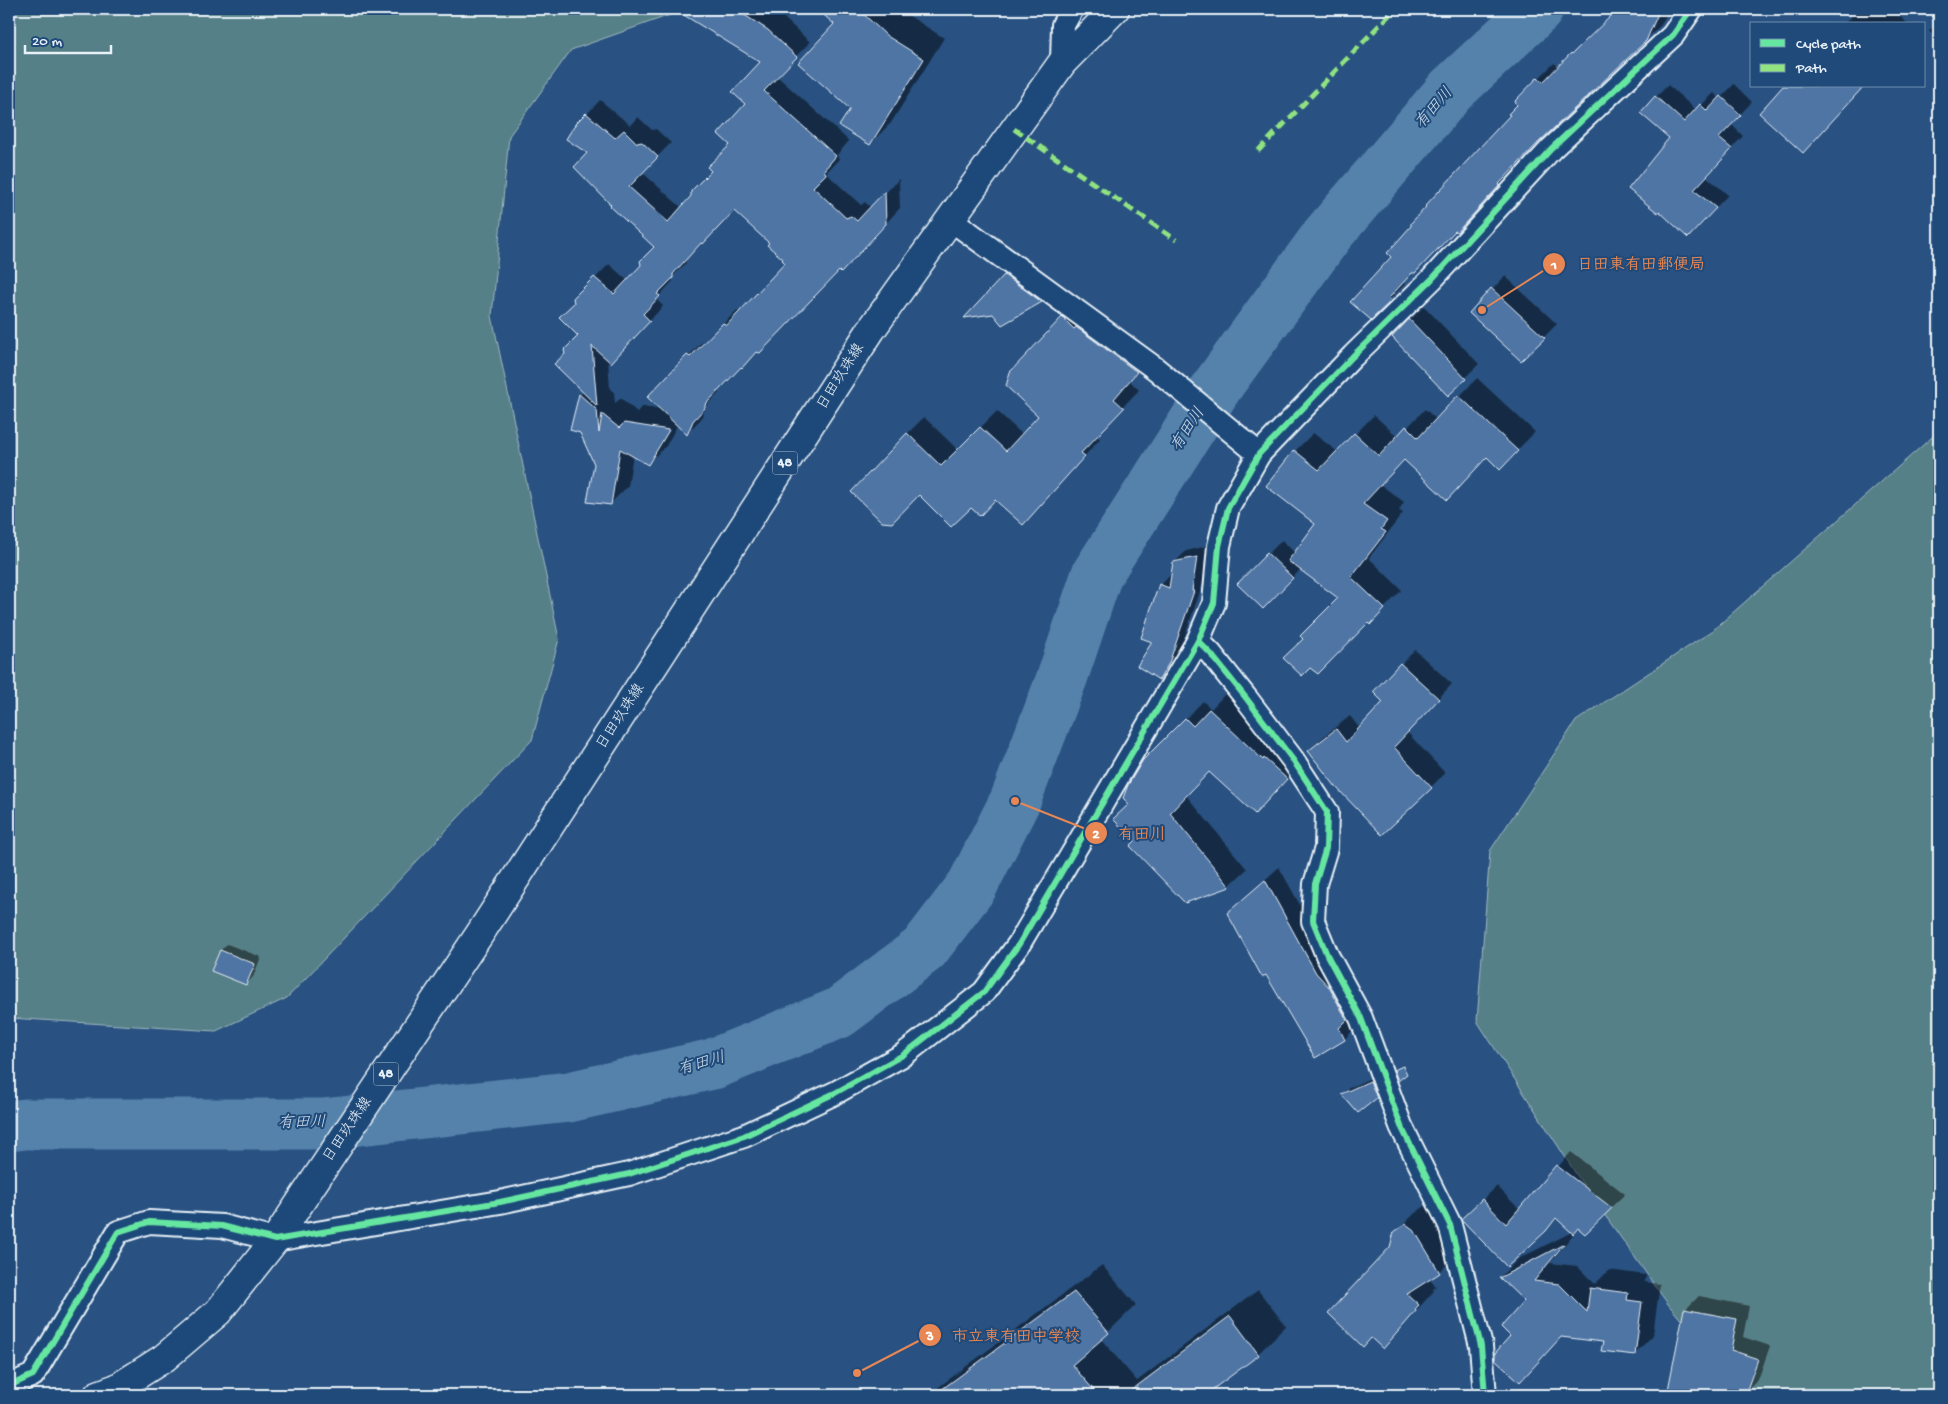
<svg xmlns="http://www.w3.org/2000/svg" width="1948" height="1404" font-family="'Gochi Hand','Klee One',sans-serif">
  <rect width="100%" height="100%" fill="#295282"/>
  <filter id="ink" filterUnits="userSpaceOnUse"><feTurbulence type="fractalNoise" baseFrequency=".02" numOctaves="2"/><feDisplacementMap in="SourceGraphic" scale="10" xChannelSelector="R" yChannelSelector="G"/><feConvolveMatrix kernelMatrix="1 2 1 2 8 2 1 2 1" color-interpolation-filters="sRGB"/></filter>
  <g filter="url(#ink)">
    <g fill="#578087" stroke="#a0b8c0">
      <polygon points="9,9 687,9 571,50 509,136 492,316 559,639 532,740 287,998 216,1031 9,1018"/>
      <polygon points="1939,431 1939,1395 1743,1395 1668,1304 1582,1183 1477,1021 1490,851 1576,721 1712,631"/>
    </g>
    <g fill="#0007" fill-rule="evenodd">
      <path d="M727,9h43l12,7 28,26 -33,34 72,65 -12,14 2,4 -13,14 35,32 4,-3 6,6 28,-29 1,29 -45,49 -16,13 -98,96 -23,24 1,3 -13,13 -5,13 -14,14 -9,-9 -12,22 -18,17 -15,-9 -5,32 -18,18 -29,-72 -10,-3 9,-34 4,-4 -18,-37 14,-18 -5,-37 34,-35 19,17 28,-34 -43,-43 -24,-51 -2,-39 13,-14 30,25 8,-8 14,13 4,-1 15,14 -29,29 40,36 31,-37 18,-27 31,-82 -50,-31zM735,209l36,34 16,20 -47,50 -3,-3 -33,34 -2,-2 -53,55 12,12 -19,-3 -5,6 -16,-14 -6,5 -1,-11 -4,-3 -2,-30 17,-11 38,-42 -7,-7 17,-18 -3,-2 16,-16v-4l16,-17z"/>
      <polygon points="826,9 901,9 908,15 944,38 891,123 870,144 852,109 835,24 823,12"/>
      <polygon points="1619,9 1661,9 1659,14 1661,15 1663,9 1669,9 1661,25 1543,137 1513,168 1514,169 1472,216 1455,229 1403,282 1405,284 1371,318 1393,257 1512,115 1539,78 1554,63 1559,67"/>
      <polygon points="1858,9 1892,9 1908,24 1844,24"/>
      <polygon points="1939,21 1939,41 1929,31"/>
      <polygon points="1734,84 1752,102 1731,124 1743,136 1706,176 1728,195 1700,224 1656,97 1668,85 1696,110 1714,93 1720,99"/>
      <polygon points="1786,86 1864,86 1803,151"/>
      <polygon points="1019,262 1054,287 1041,301 1003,323 993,313 967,317"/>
      <polygon points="1505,276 1557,324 1544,337 1470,313"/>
      <polygon points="1079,301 1153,354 1130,381 1139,390 1096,435 1100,439 1039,507 995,499 980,514 907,434 924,417 958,450 997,411 1023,435 1040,416 1011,373"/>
      <polygon points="1424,306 1479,364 1448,394 1393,337"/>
      <polygon points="1477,378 1535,432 1500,468 1487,456 1405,459 1381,485 1404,502 1399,510 1403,513 1369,558 1402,590 1370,623 1368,621 1304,639 1340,598 1301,569 1277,594 1268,554 1282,540 1295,553 1317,523 1295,451 1313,433 1338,452 1374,415 1398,437 1425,409 1437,420"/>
      <polygon points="1207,546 1204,580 1180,650 1170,667 1159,678 1154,641 1161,585 1172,573 1174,563 1186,551"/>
      <polygon points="1415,650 1452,684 1407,732 1445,773 1431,787 1309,751 1323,737 1350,716 1360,729 1385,702 1374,692"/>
      <polygon points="1227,692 1303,761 1273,795 1209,770 1186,795 1247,869 1229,886 1185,902 1136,841 1131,804 1144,761 1203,701 1211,709"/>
      <polygon points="1279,867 1330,959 1358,1025 1345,1039 1315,1056 1228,913"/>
      <polygon points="227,944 261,957 253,977 246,984 212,970 221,950"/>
      <polygon points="1377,1075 1383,1090 1376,1097 1343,1094 1349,1088"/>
      <polygon points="1571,1152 1625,1194 1585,1232 1579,1227 1550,1263 1577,1266 1595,1284 1609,1270 1646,1275 1645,1282 1660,1284 1653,1335 1635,1354 1604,1341 1562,1336 1520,1380 1512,1336 1526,1301 1500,1277 1518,1259 1572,1232 1557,1218 1545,1230 1463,1219 1497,1186 1520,1210"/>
      <polygon points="1425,1206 1435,1214 1458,1254 1439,1272 1429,1279 1436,1286 1433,1290 1434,1291 1383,1347 1391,1248 1395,1233 1414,1214"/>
      <polygon points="1102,1265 1136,1305 1101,1339 1137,1381 1258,1290 1286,1326 1258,1354 1203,1395 928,1395"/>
      <polygon points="1699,1296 1749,1306 1743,1337 1770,1346 1758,1380 1742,1395 1668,1395 1686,1309"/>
    </g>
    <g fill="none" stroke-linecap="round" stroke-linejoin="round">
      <polyline stroke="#5582ab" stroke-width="51" points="9,1126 26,1124 323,1124 569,1097 713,1064 839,1013 924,949 972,886 1015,801 1062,678 1097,574 1218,385 1328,234 1451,90 1538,9"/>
    </g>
    <g fill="#5074a4" stroke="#e8f1f8">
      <polygon points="674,9 735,9 768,30 797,57 764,91 836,156 824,170 826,174 813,187 846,218 851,216 857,221 885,191 886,224 841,273 839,271 760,353 756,352 742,368 741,367 705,405 705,408 693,421 687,435 647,397 687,355 690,357 723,323 726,326 785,263 782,260 783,259 767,245 769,243 734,211 703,244 701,243 673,274 673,278 657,294 660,296 643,314 650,321 611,363 592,346 597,406 554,364 565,354 564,350 578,336 559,317 574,303 573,298 594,277 614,294 641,265 640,261 654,247 610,206 611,205 574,167 587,153 566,139 576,123 586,113 615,138 624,130 637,143 642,142 658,157 629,187 668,222 691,196 691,191 711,171 707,167 730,145 718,134 745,104 732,92 760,62"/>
      <polygon points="817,9 858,9 887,36 924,59 870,145 839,126 850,109 798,63 834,24"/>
      <polygon points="1618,9 1660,9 1646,41 1538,143 1499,184 1500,185 1457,232 1455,231 1415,273 1412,273 1389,298 1391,301 1373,318 1371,320 1350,302 1391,257 1387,253 1411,226 1411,223 1426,207 1425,206 1510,115 1508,114 1517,105 1515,101 1538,77 1543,82 1571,53 1572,54"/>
      <polygon points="1783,86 1864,86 1803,153 1759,113"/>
      <polygon points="1655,96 1684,122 1700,104 1707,111 1721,96 1741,115 1719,138 1732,149 1694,190 1716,208 1688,238 1659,211 1658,213 1628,189 1669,138 1640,113"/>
      <polygon points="1004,275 1042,302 1002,325 993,314 964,318"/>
      <polygon points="1491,288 1545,338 1521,361 1469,313"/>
      <polygon points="1062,317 1074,329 1076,327 1137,372 1114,399 1124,408 1081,453 1085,456 1023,525 995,500 980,516 971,508 951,527 919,495 892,523 882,522 851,492 907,433 941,466 980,427 1006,451 1038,416 1006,386 1010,372"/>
      <polygon points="1409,319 1466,379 1448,396 1392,337"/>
      <polygon points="579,394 597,410 599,433 602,414 619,428 624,423 669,430 648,465 620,449 611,505 587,502 594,464 580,433 570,430"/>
      <polygon points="1458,395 1518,451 1500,470 1487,457 1447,500 1404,460 1363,504 1387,521 1381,529 1386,532 1351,577 1385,609 1370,625 1368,623 1318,674 1310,668 1302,676 1283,658 1303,639 1300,636 1338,598 1288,561 1315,524 1266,486 1294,450 1319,470 1354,433 1379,456 1406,426 1418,438"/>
      <polygon points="1267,553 1293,578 1263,609 1237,584"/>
      <polygon points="1197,557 1192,591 1194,591 1169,663 1159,680 1137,666 1152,642 1141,638 1159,584 1169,588 1173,562"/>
      <polygon points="1400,663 1439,699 1394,747 1432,788 1382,835 1336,787 1308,751 1336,729 1346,742 1383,702 1373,692"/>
      <polygon points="1209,709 1263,760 1264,758 1287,779 1255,814 1209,772 1170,813 1230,887 1185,903 1130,846 1135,841 1113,819 1129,804 1123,798 1128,785 1143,760 1185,718 1193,726"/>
      <polygon points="1265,880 1316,973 1329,987 1347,1020 1339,1028 1345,1040 1315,1058 1266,975 1262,977 1227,913"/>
      <polygon points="220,950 255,964 246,985 211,971"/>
      <polygon points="1403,1066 1407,1074 1398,1081 1394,1070"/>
      <polygon points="1370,1081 1377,1098 1358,1113 1341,1094"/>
      <polygon points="1556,1165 1612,1208 1585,1234 1578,1228 1573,1234 1556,1218 1546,1231 1507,1267 1461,1219 1482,1199 1506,1224"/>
      <polygon points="1406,1224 1414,1230 1440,1273 1407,1294 1419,1305 1415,1309 1416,1311 1383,1349 1371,1338 1363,1347 1328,1313 1390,1247 1394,1232"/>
      <polygon points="1564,1244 1534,1281 1559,1284 1587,1312 1590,1288 1628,1293 1627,1300 1642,1302 1635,1355 1601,1351 1603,1342 1561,1337 1520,1382 1495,1359 1495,1353 1510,1336 1501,1327 1524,1301 1499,1277 1501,1277"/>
      <polygon points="1074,1292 1109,1333 1072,1365 1098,1395 934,1395"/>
      <polygon points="1684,1309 1737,1319 1731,1350 1758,1359 1745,1395 1667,1395"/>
      <polygon points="1230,1316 1259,1355 1205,1395 1125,1395"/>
    </g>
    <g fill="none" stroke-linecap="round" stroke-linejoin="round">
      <defs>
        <g id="minor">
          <polyline points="1062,63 1063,25 1072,9"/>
          <polyline points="950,219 1156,369 1259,454"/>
          <polyline points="1198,641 1211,654 1246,698 1293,760 1327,812 1326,848 1315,884 1313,921 1327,955 1361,1018 1401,1126 1450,1225 1481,1346 1485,1395"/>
          <polyline points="9,1386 33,1375 118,1232 149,1222 222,1226 275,1240 500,1202 629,1174 744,1136 835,1093 903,1055 984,992 1019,944 1198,641 1214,603 1219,546 1228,508 1259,454 1353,356 1432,279 1551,149 1673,35 1691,9"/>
        </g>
        <polyline id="primary" points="98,1395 117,1388 164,1358 218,1312 275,1240 479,935 871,330 1062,63 1115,9"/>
      </defs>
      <use href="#minor" stroke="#e8f1f8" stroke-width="26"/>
      <use href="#primary" stroke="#e8f1f8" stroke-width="31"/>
      <use href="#minor" stroke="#1f4a7a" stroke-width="22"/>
      <use href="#primary" stroke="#1f4a7a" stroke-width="28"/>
      <g stroke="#91e382" stroke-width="5" stroke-dasharray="10 5" stroke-linecap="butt">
        <polyline points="1014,129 1176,240"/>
        <polyline points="1258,151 1395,9"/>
      </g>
      <defs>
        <g id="cycleway">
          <polyline points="1198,641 1211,654 1246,698 1293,760 1327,812 1326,848 1315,884 1313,921 1327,955 1361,1018 1401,1126 1450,1225 1481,1346 1485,1395"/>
          <polyline points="9,1386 33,1375 118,1232 149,1222 222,1226 275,1240 500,1202 629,1174 744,1136 835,1093 903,1055 984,992 1019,944 1198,641 1214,603 1219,546 1228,508 1259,454 1353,356 1432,279 1551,149 1673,35 1691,9"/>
        </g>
      </defs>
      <use href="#cycleway" stroke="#1f4a7a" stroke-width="9"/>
      <use href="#cycleway" stroke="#66e7a1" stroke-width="6"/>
    </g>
  </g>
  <g text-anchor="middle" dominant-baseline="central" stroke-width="4" stroke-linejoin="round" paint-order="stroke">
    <g fill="#1f4a7a" stroke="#acbfd2" stroke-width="1">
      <rect x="772.5" y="451.5" width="25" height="23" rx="4"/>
      <rect x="373.5" y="1062.5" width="25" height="23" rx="4"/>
    </g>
    <g font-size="14" font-weight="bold" fill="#e8f1f8">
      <text x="785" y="463">48</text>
      <text x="386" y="1074">48</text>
    </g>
    <g font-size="15" fill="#e8f1f8" stroke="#1f4a7a">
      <text transform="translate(841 377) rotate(-58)">日田玖珠線</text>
      <text transform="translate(621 717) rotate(-57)">日田玖珠線</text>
      <text transform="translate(348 1130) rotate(-56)">日田玖珠線</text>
    </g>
    <g font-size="16" font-style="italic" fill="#d2e0ec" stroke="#1f4a7a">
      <text transform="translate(1435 109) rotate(-49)">有田川</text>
      <text transform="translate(1189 430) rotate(-57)">有田川</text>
      <text transform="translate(702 1065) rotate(-16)">有田川</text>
      <text transform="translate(302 1124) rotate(-1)">有田川</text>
    </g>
  </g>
  <path fill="none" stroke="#e88753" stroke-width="2" d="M1482 310L1554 264M1015 801L1096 833M857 1373L930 1335"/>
  <g fill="#e88753" stroke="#1f4a7a" stroke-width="2">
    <circle cx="1482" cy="310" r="5"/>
    <circle cx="1015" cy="801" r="5"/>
    <circle cx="857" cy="1373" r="5"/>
    <circle cx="1554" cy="264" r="12"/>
    <circle cx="1096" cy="833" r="12"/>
    <circle cx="930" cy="1335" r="12"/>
  </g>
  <g font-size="15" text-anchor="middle" font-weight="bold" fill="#fff">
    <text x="1554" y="269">1</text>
    <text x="1096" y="838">2</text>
    <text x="930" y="1340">3</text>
  </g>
  <g font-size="16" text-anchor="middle" font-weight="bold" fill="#e88753" stroke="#1f4a7a" stroke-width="4" stroke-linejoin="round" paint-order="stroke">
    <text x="1641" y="269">日田東有田郵便局</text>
    <text x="1142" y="839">有田川</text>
    <text x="1016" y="1341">市立東有田中学校</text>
  </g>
  <rect width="1948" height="1404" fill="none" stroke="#1f4a7a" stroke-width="30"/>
  <rect x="15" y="15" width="1918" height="1374" fill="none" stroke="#e8f1f8" stroke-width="2" filter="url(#ink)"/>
  <rect x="1750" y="22" width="175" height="65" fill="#1f4a7a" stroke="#6f8dac"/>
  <rect x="1760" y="39" width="25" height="8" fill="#66e7a1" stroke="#6f8dac"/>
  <text x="1796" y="48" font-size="15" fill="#e8f1f8">Cycle path</text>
  <rect x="1760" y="64" width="25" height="8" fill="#91e382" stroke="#6f8dac"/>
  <text x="1796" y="72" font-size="15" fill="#e8f1f8">Path</text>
  <path d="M25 45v8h86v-8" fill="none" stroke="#e8f1f8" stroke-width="2.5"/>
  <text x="32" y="45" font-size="15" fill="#e8f1f8" stroke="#1f4a7a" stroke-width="4" paint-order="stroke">20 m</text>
</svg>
